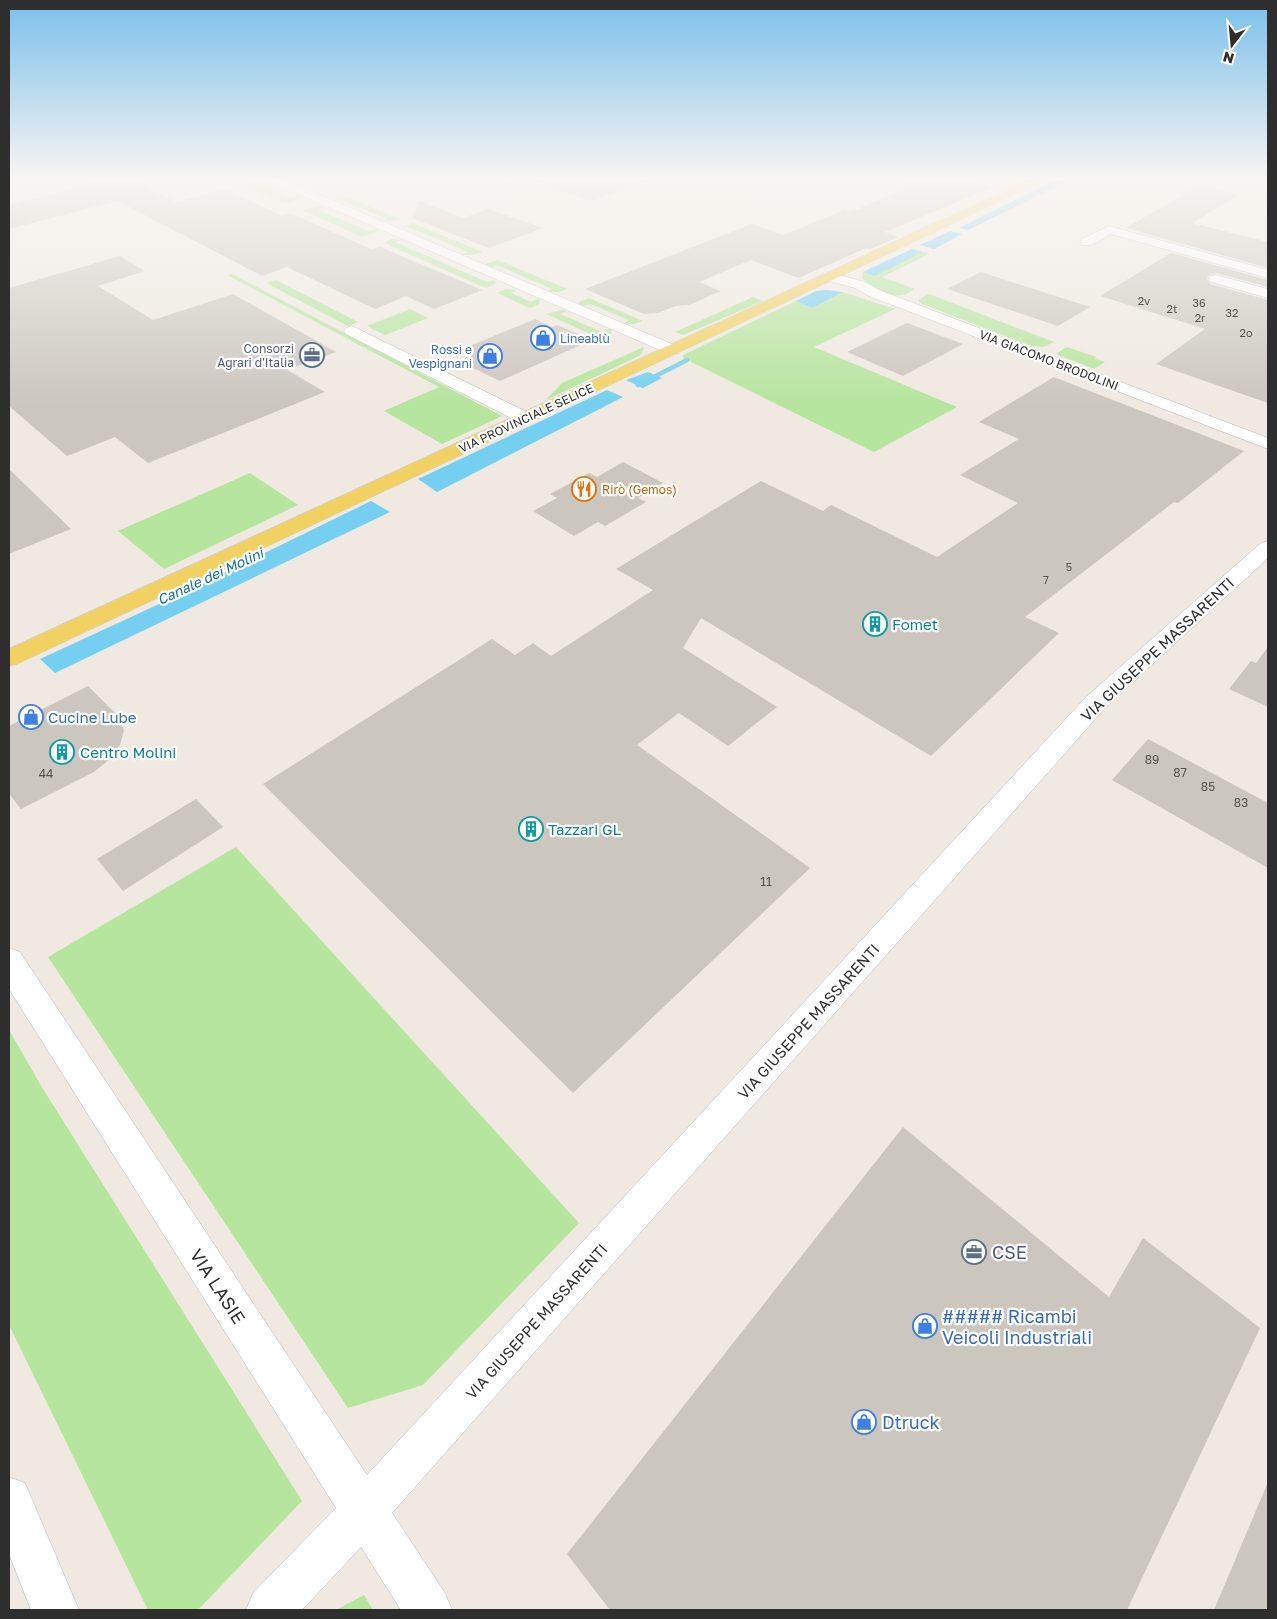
<svg xmlns="http://www.w3.org/2000/svg" width="1277" height="1619" font-family="'Golos Text',sans-serif">
  <rect width="100%" height="100%" fill="#efe9e1"/>
  <g fill="#b6e59e">
    <polygon points="266,181 270,182 261,185 293,198 302,196 303,198 285,204 244,186"/>
    <polygon points="346,197 400,219 381,222 387,219 344,201 335,202"/>
    <polygon points="319,206 325,207 318,210 368,231 377,229 379,231 362,237 302,210"/>
    <polygon points="412,223 483,252 471,255 461,255 468,252 409,227 401,228"/>
    <polygon points="391,239 401,240 395,242 487,282 494,280 497,283 486,288 384,243"/>
    <path d="M923,252l6,2 -47,23 33,12c-4,2 -8,5 -12,6 -12,3 -33,-9 -41,-17l1,-6 12,4z"/>
    <polygon points="497,260 568,289 558,292 546,292 552,289 497,265 489,268 486,264"/>
    <polygon points="232,274 502,416 442,444 384,411 439,387 227,275"/>
    <polygon points="276,280 358,322 348,326 266,283"/>
    <polygon points="506,289 517,290 511,293 531,302 538,299 540,301 539,304 530,308 497,293"/>
    <polygon points="843,292 895,309 814,347 957,407 874,452 683,358 683,355 796,301 812,308"/>
    <polygon points="928,294 929,294 1054,342 1043,347 1031,346 922,304 918,300"/>
    <polygon points="753,297 763,301 683,335 675,332"/>
    <polygon points="589,298 643,321 634,324 623,324 629,320 590,304 582,307 579,305 579,302"/>
    <polygon points="410,309 428,318 385,335 367,326"/>
    <polygon points="562,310 567,311 560,314 602,332 610,329 612,333 602,339 546,314"/>
    <polygon points="644,347 641,355 546,400 562,383"/>
    <polygon points="1067,347 1096,357 1095,359 1105,362 1094,369 1058,355 1057,353"/>
    <polygon points="250,473 298,505 164,569 118,531"/>
    <polygon points="236,847 579,1223 423,1385 348,1408 48,957"/>
    <polygon points="9,1030 43,1089 302,1501 198,1610 148,1610 9,1325"/>
    <polygon points="364,1595 373,1610 336,1610"/>
  </g>
  <g fill="#75cff0">
    <polygon points="1057,179 1066,182 968,230 959,228"/>
    <polygon points="950,231 962,234 934,249 920,245"/>
    <polygon points="912,249 923,252 875,276 863,272"/>
    <polygon points="827,290 843,292 812,308 796,301 816,291"/>
    <polygon points="648,372 662,378 643,388 626,380"/>
    <polygon points="607,390 623,397 437,492 418,479"/>
    <polygon points="371,501 390,512 55,673 40,659 183,593"/>
  </g>
  <g fill="none" stroke-linecap="round" stroke-linejoin="round">
    <polyline stroke="#75cff0" stroke-width="4.5" points="638,385 687,360"/>
  </g>
  <g fill="#cbc7bf">
    <polygon points="116,178 126,178 176,202 225,189 281,215 290,213 371,249 380,247 482,290 434,309 406,296 375,309 287,267 262,276 118,201 9,229 9,205"/>
    <polygon points="537,178 647,178 647,181 592,201 536,182"/>
    <polygon points="906,178 954,178 991,188 885,232 899,237 870,249 866,248 799,278 751,260 699,282 721,291 689,305 676,306 658,313 644,314 585,289 752,224 783,235 844,210 851,212 910,186"/>
    <polygon points="1199,186 1239,195 1192,223 1268,242 1268,268 1126,228"/>
    <polygon points="419,201 463,218 488,209 543,228 489,248 412,218"/>
    <polygon points="1171,253 1268,280 1268,287 1216,273 1211,274 1207,278 1210,284 1268,300 1268,403 1156,364 1205,329 1100,296"/>
    <polygon points="120,256 145,271 98,286 153,320 233,294 336,352 287,370 325,392 148,463 115,437 67,456 9,406 9,288"/>
    <polygon points="981,272 1090,307 1058,326 947,289"/>
    <polygon points="535,319 552,327 557,325 592,340 500,381 459,361 472,355 460,350"/>
    <polygon points="907,323 963,344 903,376 847,352"/>
    <polygon points="1054,377 1244,451 1178,503 1174,502 1025,617 1059,633 931,756 701,618 683,648 777,707 728,746 679,713 637,745 810,868 573,1093 263,784 492,639 515,655 533,643 551,656 653,590 616,569 761,481 823,511 831,505 937,557 1018,503 960,475 1019,439 979,422"/>
    <polygon points="623,462 663,483 638,498 646,502 605,526 598,522 574,536 533,511 557,498 550,494 589,473 597,477"/>
    <polygon points="9,469 71,529 9,554"/>
    <polygon points="1268,647 1268,707 1229,689 1251,661 1256,663"/>
    <polygon points="88,686 119,717 124,731 120,745 110,759 94,772 21,809 9,794 9,726"/>
    <polygon points="1148,739 1268,803 1268,868 1112,780"/>
    <polygon points="196,799 223,827 123,891 97,859"/>
    <polygon points="903,1127 1109,1297 1143,1238 1260,1328 1127,1610 610,1610 567,1554"/>
    <polygon points="1268,1482 1268,1610 1214,1610"/>
  </g>
  <g fill="none" stroke-linecap="round" stroke-linejoin="round">
    <defs>
      <g id="minor">
        <polygon points="264,178 280,178 679,347 681,350 679,353 667,353 266,180"/>
        <polygon points="1109,226 1268,270 1268,278 1111,234 1092,245 1082,245 1080,242 1082,239"/>
        <polygon points="831,273 865,282 879,290 1268,438 1268,449 869,296 855,288 826,280 824,277 826,274"/>
        <polygon points="1216,275 1268,289 1268,298 1211,282 1209,279 1211,276"/>
        <polygon points="352,326 531,414 534,418 531,422 525,423 519,422 346,334 344,331 346,328"/>
        <polygon points="1268,541 1268,558 1105,708 392,1513 445,1593 452,1610 401,1610 361,1547 302,1610 246,1610 253,1593 336,1508 9,989 9,948 20,952 367,1475 1087,696 1261,543"/>
        <polygon points="9,1477 25,1483 79,1610 31,1610 9,1554"/>
      </g>
      <polygon id="major" points="1033,178 1049,178 17,664 9,666 9,649"/>
    </defs>
    <use href="#minor" stroke="#b4b7c1" stroke-width="1"/>
    <use href="#major" stroke="#c9c9c9" stroke-width="1"/>
    <use href="#minor" fill="#fff" fill-rule="evenodd"/>
    <use href="#major" fill="#f2d163" fill-rule="evenodd"/>
  </g>
  <linearGradient id="sky" x2="0" y2="1"><stop stop-color="#7abfeb"/><stop offset="0.44" stop-color="#f8f5f2"/><stop offset="1" stop-color="#f8f5f2" stop-opacity="0"/></linearGradient>
  <rect width="1277" height="405" fill="url(#sky)"/>
  <defs>
    <symbol id="shop-ring" viewBox="-11 -11 22 22"><circle r="9.5" fill="#fff" stroke="#3f7fe0" stroke-width="1.5"/><path d="M-5-2.5h2.3a2.7 3.5 0 0 1 5.4 0H5L5.5 6h-11ZM-1.5-2.5h3a1.5 2.3 0 0 0-3 0Z" fill="#3f7fe0"/></symbol>
    <symbol id="office-ring" viewBox="-11 -11 22 22"><circle r="9.5" fill="#fff" stroke="#5c6f8a" stroke-width="1.5"/><path d="M-6-3h4V-5.5h4V-3h4V5H-6ZM-1-4.5V-3h2v-1.5ZM-6 0V1H6V0Z" fill="#5c6f8a"/></symbol>
    <symbol id="restaurant-ring" viewBox="-11 -11 22 22"><circle r="9.5" fill="#fff" stroke="#e8710a" stroke-width="1.5"/><path d="M-5-6h1v4h1v-4h1v4h1v-4h1v5L-1.5 .5V6h-2V.5L-5-1ZM5-6V6H3V1.5H1.5Q1.5-4 5-6Z" fill="#e8710a"/></symbol>
    <symbol id="building-ring" viewBox="-11 -11 22 22"><circle r="9.5" fill="#fff" stroke="#0f9aa8" stroke-width="1.5"/><path d="M-4-6H4V6H1V3H-1V6H-4ZM-2.5-4.3h1.7v1.8h-1.7ZM.8-4.3h1.7v1.8H.8ZM-2.5-1h1.7V.8h-1.7ZM.8-1h1.7V.8H.8Z" fill="#0f9aa8"/></symbol>
  </defs>
  <g fill-rule="evenodd">
    <use href="#shop-ring" x="529" y="324" width="28" height="28"/>
    <use href="#office-ring" x="298" y="341" width="28" height="28"/>
    <use href="#shop-ring" x="476" y="342" width="28" height="28"/>
    <use href="#restaurant-ring" x="570" y="475" width="28" height="28"/>
    <use href="#building-ring" x="861" y="610" width="28" height="28"/>
    <use href="#shop-ring" x="17" y="703" width="28" height="28"/>
    <use href="#building-ring" x="48" y="738" width="28" height="28"/>
    <use href="#building-ring" x="517" y="815" width="28" height="28"/>
    <use href="#office-ring" x="960" y="1238" width="28" height="28"/>
    <use href="#shop-ring" x="911" y="1312" width="28" height="28"/>
    <use href="#shop-ring" x="850" y="1408" width="28" height="28"/>
  </g>
  <g text-anchor="middle" dominant-baseline="central" stroke-width="4.5" stroke-linejoin="round" paint-order="stroke">
    <g font-size="11" fill="#555452">
      <text x="1144" y="300">2v</text>
      <text x="1199" y="302">36</text>
      <text x="1172" y="308">2t</text>
      <text x="1232" y="312">32</text>
      <text x="1200" y="317">2r</text>
      <text x="1246" y="332">2o</text>
      <text x="1069" y="566">5</text>
      <text x="1046" y="579">7</text>
    </g>
    <g font-size="12" fill="#366cbe" stroke="#fff" text-anchor="start">
      <text x="560" y="338">Lineablù</text>
      <text x="472" y="349" text-anchor="end">Rossi e<tspan x="472" dy="14">Vespignani</tspan></text>
    </g>
    <g font-size="12" fill="#4e5e75" stroke="#fff" text-anchor="end">
      <text x="294" y="348">Consorzi<tspan x="294" dy="14">Agrari d'Italia</tspan></text>
    </g>
    <g font-size="12" fill="#2e2e2e" stroke="#fff">
      <text transform="translate(1049 360) rotate(21)">VIA GIACOMO BRODOLINI</text>
      <text transform="translate(526 418) rotate(-25)">VIA PROVINCIALE SELICE</text>
    </g>
    <g font-size="12" fill="#c56008" stroke="#fff" text-anchor="start">
      <text x="602" y="489">Rirò (Gemos)</text>
    </g>
    <g font-size="12" fill="#555452">
      <text x="1152" y="759">89</text>
      <text x="1180" y="772">87</text>
      <text x="46" y="773">44</text>
      <text x="1208" y="786">85</text>
      <text x="1241" y="802">83</text>
      <text x="766" y="881">11</text>
    </g>
    <g font-size="14" font-style="italic" fill="#0d6fa3" stroke="#fff">
      <text transform="translate(210 576) rotate(-25)">Canale dei Molini</text>
    </g>
    <g font-size="15" fill="#0d838f" stroke="#fff" text-anchor="start">
      <text x="892" y="624">Fomet</text>
      <text x="80" y="752">Centro Molini</text>
      <text x="548" y="829">Tazzari GL</text>
    </g>
    <g font-size="15" fill="#2e2e2e" stroke="#fff">
      <text transform="translate(1157 649) rotate(-43)">VIA GIUSEPPE MASSARENTI</text>
      <text transform="translate(808 1021) rotate(-48)">VIA GIUSEPPE MASSARENTI</text>
      <text transform="translate(536 1321) rotate(-48)">VIA GIUSEPPE MASSARENTI</text>
    </g>
    <g font-size="15" fill="#366cbe" stroke="#fff" text-anchor="start">
      <text x="48" y="717">Cucine Lube</text>
    </g>
    <g font-size="18" fill="#4e5e75" stroke="#fff" text-anchor="start">
      <text x="992" y="1252">CSE</text>
    </g>
    <g font-size="18" fill="#2e2e2e" stroke="#fff">
      <text transform="translate(218 1286) rotate(57)">VIA LASIE</text>
    </g>
    <g font-size="18" fill="#366cbe" stroke="#fff" text-anchor="start">
      <text x="942" y="1316">##### Ricambi<tspan x="942" dy="21">Veicoli Industriali</tspan></text>
      <text x="882" y="1422">Dtruck</text>
    </g>
  </g>
  <rect width="1277" height="1619" fill="none" stroke="#2e2e2e" stroke-width="20"/>
  <g transform="translate(1232 45) rotate(196)" stroke="#ffffff" stroke-width="4" paint-order="stroke">
  <path d="M0-4L9 19L0 12L-9 19Z" fill="#2e2e2e"/>
  <text y="-8" font-size="14" font-weight="bold" text-anchor="middle" fill="#2e2e2e">N</text>
  </g>
</svg>
